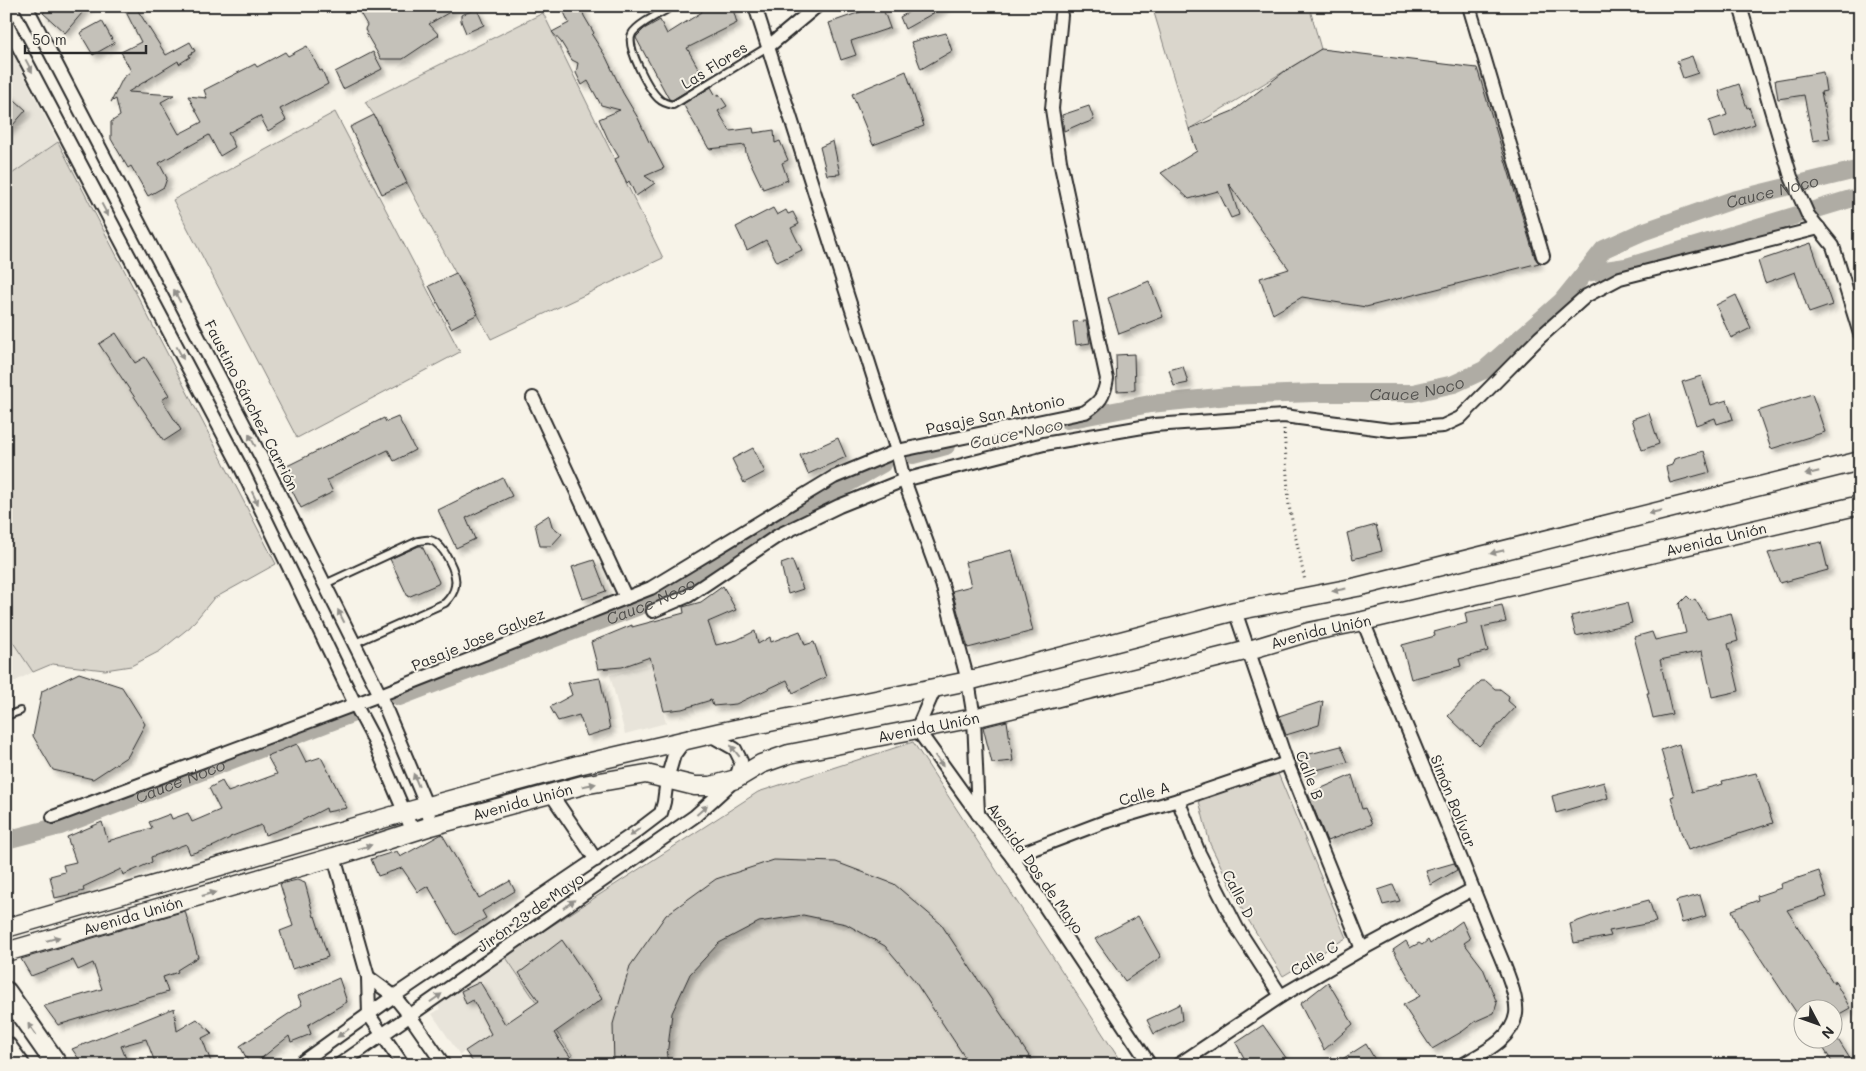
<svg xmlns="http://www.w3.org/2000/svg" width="1866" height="1071" font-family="Mali,sans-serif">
  <defs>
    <filter id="shadow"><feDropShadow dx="4.5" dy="4.5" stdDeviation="2.5" flood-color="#0004"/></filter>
  </defs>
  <rect width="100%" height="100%" fill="#f7f3e8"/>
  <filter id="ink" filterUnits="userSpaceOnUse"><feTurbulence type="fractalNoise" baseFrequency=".02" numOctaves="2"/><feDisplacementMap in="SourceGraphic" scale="10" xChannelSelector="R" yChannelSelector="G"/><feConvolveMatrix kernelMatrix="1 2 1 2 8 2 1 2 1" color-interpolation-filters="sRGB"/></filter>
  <g filter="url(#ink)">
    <g fill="#e8e4da">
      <polygon points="6,41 58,142 6,178"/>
      <polygon points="6,632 33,672 6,686"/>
      <polygon points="651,665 666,723 625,734 610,675"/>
      <polygon points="505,956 579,1065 475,1065 465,1051 460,1055 432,1014 440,1009 437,1004"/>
    </g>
    <g fill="#dad6cc" stroke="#82807c">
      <polygon points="1152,6 1309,6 1321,49 1189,129"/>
      <polygon points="543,13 663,258 491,339 407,183 374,115 365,102"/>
      <polygon points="335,112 460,352 297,438 173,200"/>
      <polygon points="58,142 276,564 213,599 190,627 160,651 131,666 105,670 52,664 33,672 6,632 6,178"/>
      <polygon points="913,742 1123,1065 579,1065 505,956 758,792"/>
      <polygon points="1277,771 1346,938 1283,976 1244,913 1210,844 1198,797"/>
    </g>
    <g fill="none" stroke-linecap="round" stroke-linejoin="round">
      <g stroke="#afaca4" stroke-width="18">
        <polyline points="1585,273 1626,267 1860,196"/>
        <path id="s1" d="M1067,420l83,-16 79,-8 86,-3h98l41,-9 30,-14 78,-69 42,-52 38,-17 91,-32 127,-31"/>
        <polyline points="913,455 946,446"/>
        <path id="s2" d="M399,697l259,-98 27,-13 118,-77 79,-45"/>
        <path id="s3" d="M6,840l54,-14 291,-112"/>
      </g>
    </g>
    <g fill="#c4c1b9" stroke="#2b2b2b" filter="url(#shadow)">
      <polygon points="49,6 88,6 65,33 43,13"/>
      <polygon points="123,6 135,6 166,55 190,42 195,51 189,55 190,57 179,64 178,61 128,92 174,95 161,102 179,134 202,122 188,96 207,98 204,90 255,64 257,67 285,52 288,56 307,46 320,71 322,70 328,84 280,109 286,120 268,131 260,116 228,133 235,147 220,156 209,135 159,163 167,178 164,187 148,196 131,166 128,168 111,139 111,122 120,116 116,99 111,102 123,78 131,71 121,52 141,42"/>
      <polygon points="356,6 460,6 429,24 439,35 403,59 381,59 368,37 365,29 367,25"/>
      <polygon points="572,6 581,6 584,16 594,33 592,35 606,57 623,93 638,118 649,142 650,141 664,168 645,176 655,183 636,196 629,181 627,183 615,159 619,157 608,139 599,119 620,110 601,105 588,81 582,85 576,73 578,63 572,60 561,42 552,32 569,23 563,10"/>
      <polygon points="699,6 732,6 737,23 687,48 705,80 672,100 669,99 636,38 637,36 644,29 660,20 667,34 702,12"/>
      <polygon points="861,6 882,6 890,28 851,41 856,55 841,60 829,23 863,11"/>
      <polygon points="920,6 946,6 905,29 900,17"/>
      <polygon points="477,9 484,25 466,33 461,21 461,15"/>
      <polygon points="102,21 114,43 93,55 80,33"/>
      <polygon points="946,33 952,51 921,69 911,42"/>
      <polygon points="1321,49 1477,68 1535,258 1539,263 1366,307 1302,297 1273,314 1260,278 1289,269 1229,184 1239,215 1231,218 1218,191 1189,199 1161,173 1197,151 1189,129 1233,111 1285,71"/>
      <polygon points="373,52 382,69 343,89 335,72"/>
      <polygon points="1692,56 1698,73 1683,78 1677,61"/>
      <polygon points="906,71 924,126 873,145 852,94"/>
      <polygon points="1823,72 1826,91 1821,92 1830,138 1813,141 1804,95 1778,99 1775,80"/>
      <polygon points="1739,84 1747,108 1749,107 1755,124 1714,138 1709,121 1727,115 1719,91"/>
      <polygon points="711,87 716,96 719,94 727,106 718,111 730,131 753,128 754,133 774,130 775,143 780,141 788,160 782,163 788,180 763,189 746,153 745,145 709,149 683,104"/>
      <polygon points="6,92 26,110 6,133"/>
      <polygon points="1089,106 1094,120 1081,125 1080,124 1064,131 1062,115"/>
      <polygon points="374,115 407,183 382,194 350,127"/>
      <polygon points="833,141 840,174 827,175 820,147"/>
      <polygon points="773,208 777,215 786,210 788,214 793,212 799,224 791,228 802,250 777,262 766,240 747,250 736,227"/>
      <polygon points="1811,243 1832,305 1809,313 1795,272 1765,283 1758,261"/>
      <polygon points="456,273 478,314 451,328 429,286"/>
      <polygon points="1149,281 1163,317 1119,334 1108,298"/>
      <polygon points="1736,295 1751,328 1731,338 1716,305"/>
      <polygon points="1086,321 1090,343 1076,345 1073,322"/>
      <polygon points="116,333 135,363 145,357 169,395 162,400 181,430 164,441 99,344"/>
      <polygon points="1134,354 1135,390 1117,391 1116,355"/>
      <polygon points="1183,366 1188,383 1174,386 1169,370"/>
      <polygon points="1701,376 1711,405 1727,400 1733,419 1717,424 1715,418 1696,425 1682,382"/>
      <polygon points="1812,394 1825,432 1771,449 1758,411"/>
      <polygon points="1649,413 1659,444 1642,450 1632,419"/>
      <polygon points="398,417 415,450 394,461 388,450 327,480 333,492 301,508 281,469 384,418 386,422"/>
      <polygon points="838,438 846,457 808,474 800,455"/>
      <polygon points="753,448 765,472 744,483 732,459"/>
      <polygon points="1704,451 1710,472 1670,483 1666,467 1672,465 1674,459"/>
      <polygon points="503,478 512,496 466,518 475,539 456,548 438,510"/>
      <polygon points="549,515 552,526 562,534 551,546 540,546 535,524"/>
      <polygon points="1376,525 1382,551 1353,559 1347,533"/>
      <polygon points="1821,542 1828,570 1780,583 1768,553"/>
      <polygon points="419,546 422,546 439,582 438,584 408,597 390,559"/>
      <polygon points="1012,550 1033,631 968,648 952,591 971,586 965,562"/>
      <polygon points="594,560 606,591 583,599 572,567"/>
      <polygon points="792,560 803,589 788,594 781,564"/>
      <polygon points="723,586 736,610 708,622 716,645 737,640 755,631 758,644 770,637 771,642 800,631 805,645 814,642 826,677 793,693 787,680 736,704 713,706 711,700 682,709 664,711 650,657 622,667 598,669 591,642 632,625 632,627 684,613 683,607 701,602"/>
      <polygon points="1687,596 1692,601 1695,599 1707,619 1731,613 1738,641 1728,644 1739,691 1712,697 1702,651 1660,660 1672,714 1653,718 1647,693 1649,693 1634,637 1652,632 1655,640 1686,633 1679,604"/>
      <polygon points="1627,603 1632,623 1576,636 1571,616"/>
      <polygon points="1502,605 1506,622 1482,627 1488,651 1459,659 1461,666 1411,679 1402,645 1435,636 1434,632 1467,623 1465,613"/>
      <polygon points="79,673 122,687 145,724 128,756 93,779 53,770 33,736 42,691"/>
      <polygon points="600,678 610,729 587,736 579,715 558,721 550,707 572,695 568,683"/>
      <polygon points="1481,681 1486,681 1495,689 1500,689 1509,696 1508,701 1515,707 1479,746 1448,716"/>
      <polygon points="1323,701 1319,725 1286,735 1279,716"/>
      <polygon points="1007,721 1013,761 992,763 983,727"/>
      <polygon points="297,744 306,762 321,757 347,808 327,812 326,808 295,824 265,835 261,825 230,837 230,838 214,846 190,854 186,844 151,857 152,862 123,875 121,869 83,887 84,891 55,898 50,876 65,872 63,865 76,862 67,837 102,822 108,841 152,828 149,822 170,814 172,819 188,813 192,822 220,810 209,788 222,781 228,792 277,774 267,756"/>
      <polygon points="1679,744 1692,792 1723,784 1722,781 1756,773 1773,823 1688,850 1681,832 1671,797 1674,796 1661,750"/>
      <polygon points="1341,746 1348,762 1300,774 1294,758"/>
      <polygon points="1352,775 1362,809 1365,808 1372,824 1327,841 1308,794"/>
      <polygon points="1604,782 1608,798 1556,813 1552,796"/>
      <polygon points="442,834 479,898 510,881 515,891 482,911 486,918 456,935 428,886 418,892 402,868 378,876 371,859 397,851 400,857"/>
      <polygon points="774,860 836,862 894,884 941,924 1035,1065 970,1065 914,980 885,946 846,924 803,915 759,922 719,943 690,974 672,1013 667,1056 669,1065 614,1065 613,1024 630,966 666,915 716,879"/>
      <polygon points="1454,863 1457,870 1431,885 1426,871"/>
      <polygon points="1819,871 1827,897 1787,910 1834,984 1834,980 1850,1008 1834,1017 1834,1008 1804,1008 1804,1024 1741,929 1739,929 1732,910 1758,900 1757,896 1781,888 1780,884"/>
      <polygon points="297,880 305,883 314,917 315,916 328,957 292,969 280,931 293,926 280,884"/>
      <polygon points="1393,885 1400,901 1383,905 1378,890"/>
      <polygon points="1700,895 1706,916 1682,923 1676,901"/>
      <polygon points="1649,900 1656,922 1609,931 1611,936 1574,943 1570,924 1603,912"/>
      <polygon points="185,911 198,957 177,970 178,972 163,977 168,992 58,1025 44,1006 102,989 93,963 78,970 73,960 31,976 21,959"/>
      <polygon points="1138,916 1161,957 1125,981 1095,939"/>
      <polygon points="1462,921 1470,939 1464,943 1483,968 1497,1003 1494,1013 1476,1021 1463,1031 1432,1049 1403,1005 1420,996 1393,950 1406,941 1410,948 1419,943 1422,945 1428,940 1430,944"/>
      <polygon points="562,940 602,999 554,1033 576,1065 475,1065 465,1051 491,1034 473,1000 466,1004 461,991 480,982 505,1024 539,1001 519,973"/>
      <polygon points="339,978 347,1002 308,1025 311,1034 291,1042 289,1036 253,1065 250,1065 240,1046 302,1005 298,996"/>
      <polygon points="1328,982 1353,1024 1324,1050 1300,1004"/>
      <polygon points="1180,1004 1182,1020 1154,1034 1147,1020"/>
      <polygon points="174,1008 177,1031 197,1019 212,1033 202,1038 212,1065 156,1065 146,1039 121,1046 127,1061 117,1065 83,1065 72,1049"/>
      <polygon points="1263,1025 1291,1065 1248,1065 1236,1043"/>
      <polygon points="1817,1038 1837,1038 1854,1065 1834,1065"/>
      <polygon points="1366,1044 1378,1065 1333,1065"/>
    </g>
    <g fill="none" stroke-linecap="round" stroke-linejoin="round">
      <defs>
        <g id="lane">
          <path d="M673,6c-10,6 -36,18 -41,28 -7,12 17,56 27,65 4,4 9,5 14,6l96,-59"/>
          <path d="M325,584l93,-43c3,0 8,-2 12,-1 13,3 28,33 25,46 -1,7 -5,12 -10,17l-90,40"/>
          <polyline points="6,716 20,711"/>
        </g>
        <g id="street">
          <polyline points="26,6 262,459 380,695 427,807 431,826"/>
          <polyline points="755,6 897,451 904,480 942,584 968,681 974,718 978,814"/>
          <polyline points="1469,6 1543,256"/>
          <polyline points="1740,6 1791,177 1808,215 1833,246 1860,334"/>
          <polyline points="6,23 241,468 355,704 371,734 413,832"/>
          <polyline points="769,46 817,6"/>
          <polyline points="533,398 626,598"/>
          <polyline points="653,611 688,596 779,535 839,506 904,480 1044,444 1154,425 1284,416 1390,430 1443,426 1460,418 1539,338 1586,296 1620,278 1819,228"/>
          <polyline points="1235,611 1287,763 1362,949"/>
          <path d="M1363,621c41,101 84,201 124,303 8,22 32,68 29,90 -4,26 -34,39 -54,51"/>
          <polyline points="935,688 917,729 978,814 1012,857 1150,1065"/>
          <polyline points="551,794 596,860"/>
          <polyline points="1178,800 1199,853 1237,928 1281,996"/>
          <path d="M53,817l327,-122 271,-107 183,-111 63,-26 188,-39c15,-10 19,-15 22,-33l-47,-218 -8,-52 9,-94"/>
          <polyline points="334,857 368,977 369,1015 403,1065"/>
          <polyline points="1012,857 1104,822 1178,800 1287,763"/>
          <polyline points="368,977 394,996 410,1016 444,1065"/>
          <polyline points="298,1065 394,996 636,832 661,813 664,802 667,779 674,755 685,740"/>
          <polyline points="339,1065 695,816 736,779 741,761 735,749 710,735"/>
          <polyline points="1178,1065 1281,996 1362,949 1473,889"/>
        </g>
        <g id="secondary">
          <polyline points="6,928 406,812 578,765 721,732 968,681 1235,611 1357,587 1860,461"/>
          <path id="s4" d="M6,952l328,-95 97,-31 152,-41 63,-11 49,12h16l25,-7 25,-15 28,-10 185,-36 275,-68 60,-18 54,-11 497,-116"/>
        </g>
        <g id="primary">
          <polyline points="6,992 57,1065"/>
          <polyline points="6,1047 19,1065"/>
        </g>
      </defs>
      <use href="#lane" stroke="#2b2b2b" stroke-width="10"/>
      <use href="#street" stroke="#2b2b2b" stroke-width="16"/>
      <use href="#secondary" stroke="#2b2b2b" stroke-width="21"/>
      <use href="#primary" stroke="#2b2b2b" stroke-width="24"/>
      <polyline stroke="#2b2b2b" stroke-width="3" stroke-dasharray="1 4" stroke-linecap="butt" points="1284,429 1289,506 1305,581"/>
      <use href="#lane" stroke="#f7f3e8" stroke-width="6"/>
      <use href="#street" stroke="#f7f3e8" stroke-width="12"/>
      <use href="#secondary" stroke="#f7f3e8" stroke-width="18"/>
      <use href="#primary" stroke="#f7f3e8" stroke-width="20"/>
    </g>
    <defs><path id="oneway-solid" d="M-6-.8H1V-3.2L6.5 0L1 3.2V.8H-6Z" transform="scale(1.25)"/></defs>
    <g fill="#918f8a">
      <use href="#oneway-solid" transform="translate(29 66) rotate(62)"/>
      <use href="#oneway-solid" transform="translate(105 210) rotate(62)"/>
      <use href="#oneway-solid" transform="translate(177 296) rotate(-118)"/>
      <use href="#oneway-solid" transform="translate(180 353) rotate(62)"/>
      <use href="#oneway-solid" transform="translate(252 440) rotate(-118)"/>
      <use href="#oneway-solid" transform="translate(1812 473) rotate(166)"/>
      <use href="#oneway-solid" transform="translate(255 498) rotate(64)"/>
      <use href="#oneway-solid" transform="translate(1655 512) rotate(166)"/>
      <use href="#oneway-solid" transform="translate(1497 552) rotate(166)"/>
      <use href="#oneway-solid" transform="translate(1339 590) rotate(169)"/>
      <use href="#oneway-solid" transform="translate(341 616) rotate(-117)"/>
      <use href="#oneway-solid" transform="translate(735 751) rotate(-128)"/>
      <use href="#oneway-solid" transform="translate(939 761) rotate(54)"/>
      <use href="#oneway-solid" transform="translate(416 780) rotate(-112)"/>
      <use href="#oneway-solid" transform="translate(589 785) rotate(-11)"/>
      <use href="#oneway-solid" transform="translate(702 810) rotate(-42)"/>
      <use href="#oneway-solid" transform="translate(635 832) rotate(144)"/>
      <use href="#oneway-solid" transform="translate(365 847) rotate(-18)"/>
      <use href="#oneway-solid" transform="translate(209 894) rotate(-16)"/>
      <use href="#oneway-solid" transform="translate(569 904) rotate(-35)"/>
      <use href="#oneway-solid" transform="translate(53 939) rotate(-16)"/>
      <use href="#oneway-solid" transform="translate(436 998) rotate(-35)"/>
      <use href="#oneway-solid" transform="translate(32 1029) rotate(-125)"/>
      <use href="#oneway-solid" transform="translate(343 1033) rotate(145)"/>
    </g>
  </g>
  <g text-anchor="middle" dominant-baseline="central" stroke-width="4" stroke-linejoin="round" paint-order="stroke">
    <g font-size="15" fill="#2b2b2b" stroke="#f7f3e8">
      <text transform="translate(714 65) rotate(-32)">Las Flores</text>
      <text transform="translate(252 405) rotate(63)">Faustino Sánchez Carrión</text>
      <text transform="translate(995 414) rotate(-12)">Pasaje San Antonio</text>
      <text stroke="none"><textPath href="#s4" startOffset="1768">Avenida Unión</textPath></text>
      <text stroke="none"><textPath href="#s4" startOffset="1362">Avenida Unión</textPath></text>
      <text transform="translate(478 639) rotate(-22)">Pasaje Jose Galvez</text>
      <text stroke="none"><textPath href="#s4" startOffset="958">Avenida Unión</textPath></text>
      <text transform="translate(1310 775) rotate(69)">Calle B</text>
      <text transform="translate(1144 793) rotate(-16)">Calle A</text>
      <text transform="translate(1454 801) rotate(68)">Simón Bolívar</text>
      <text stroke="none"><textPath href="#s4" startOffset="538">Avenida Unión</textPath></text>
      <text transform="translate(1036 868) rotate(55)">Avenida Dos de Mayo</text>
      <text transform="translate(1239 894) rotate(63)">Calle D</text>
      <text transform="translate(530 912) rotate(-35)">Jirón 23 de Mayo</text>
      <text stroke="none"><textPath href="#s4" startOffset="132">Avenida Unión</textPath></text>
      <text transform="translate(1314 958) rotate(-31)">Calle C</text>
    </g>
    <g font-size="16" font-style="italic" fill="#53524f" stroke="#f7f3e8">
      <text stroke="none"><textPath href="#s1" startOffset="772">Cauce Noco</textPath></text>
      <text stroke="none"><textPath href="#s1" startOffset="352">Cauce Noco</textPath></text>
      <text transform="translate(1016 433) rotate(-12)">Cauce Noco</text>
      <text stroke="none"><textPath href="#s2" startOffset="269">Cauce Noco</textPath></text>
      <text stroke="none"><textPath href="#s3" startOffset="184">Cauce Noco</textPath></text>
    </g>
  </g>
  <rect width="1866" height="1071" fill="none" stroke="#f7f3e8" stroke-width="25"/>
  <rect x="12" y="12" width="1841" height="1046" fill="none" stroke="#2b2b2b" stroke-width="2" filter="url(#ink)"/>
  <g transform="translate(1818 1024) rotate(131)"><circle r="24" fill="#f7f3e8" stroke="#a5a39c"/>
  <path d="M0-4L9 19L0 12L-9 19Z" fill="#2b2b2b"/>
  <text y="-8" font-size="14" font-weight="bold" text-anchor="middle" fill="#2b2b2b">N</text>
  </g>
  <path d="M25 45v8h121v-8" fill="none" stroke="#2b2b2b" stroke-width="2.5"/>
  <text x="32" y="45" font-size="15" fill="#2b2b2b" stroke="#f7f3e8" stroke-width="4" paint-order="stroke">50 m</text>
</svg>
